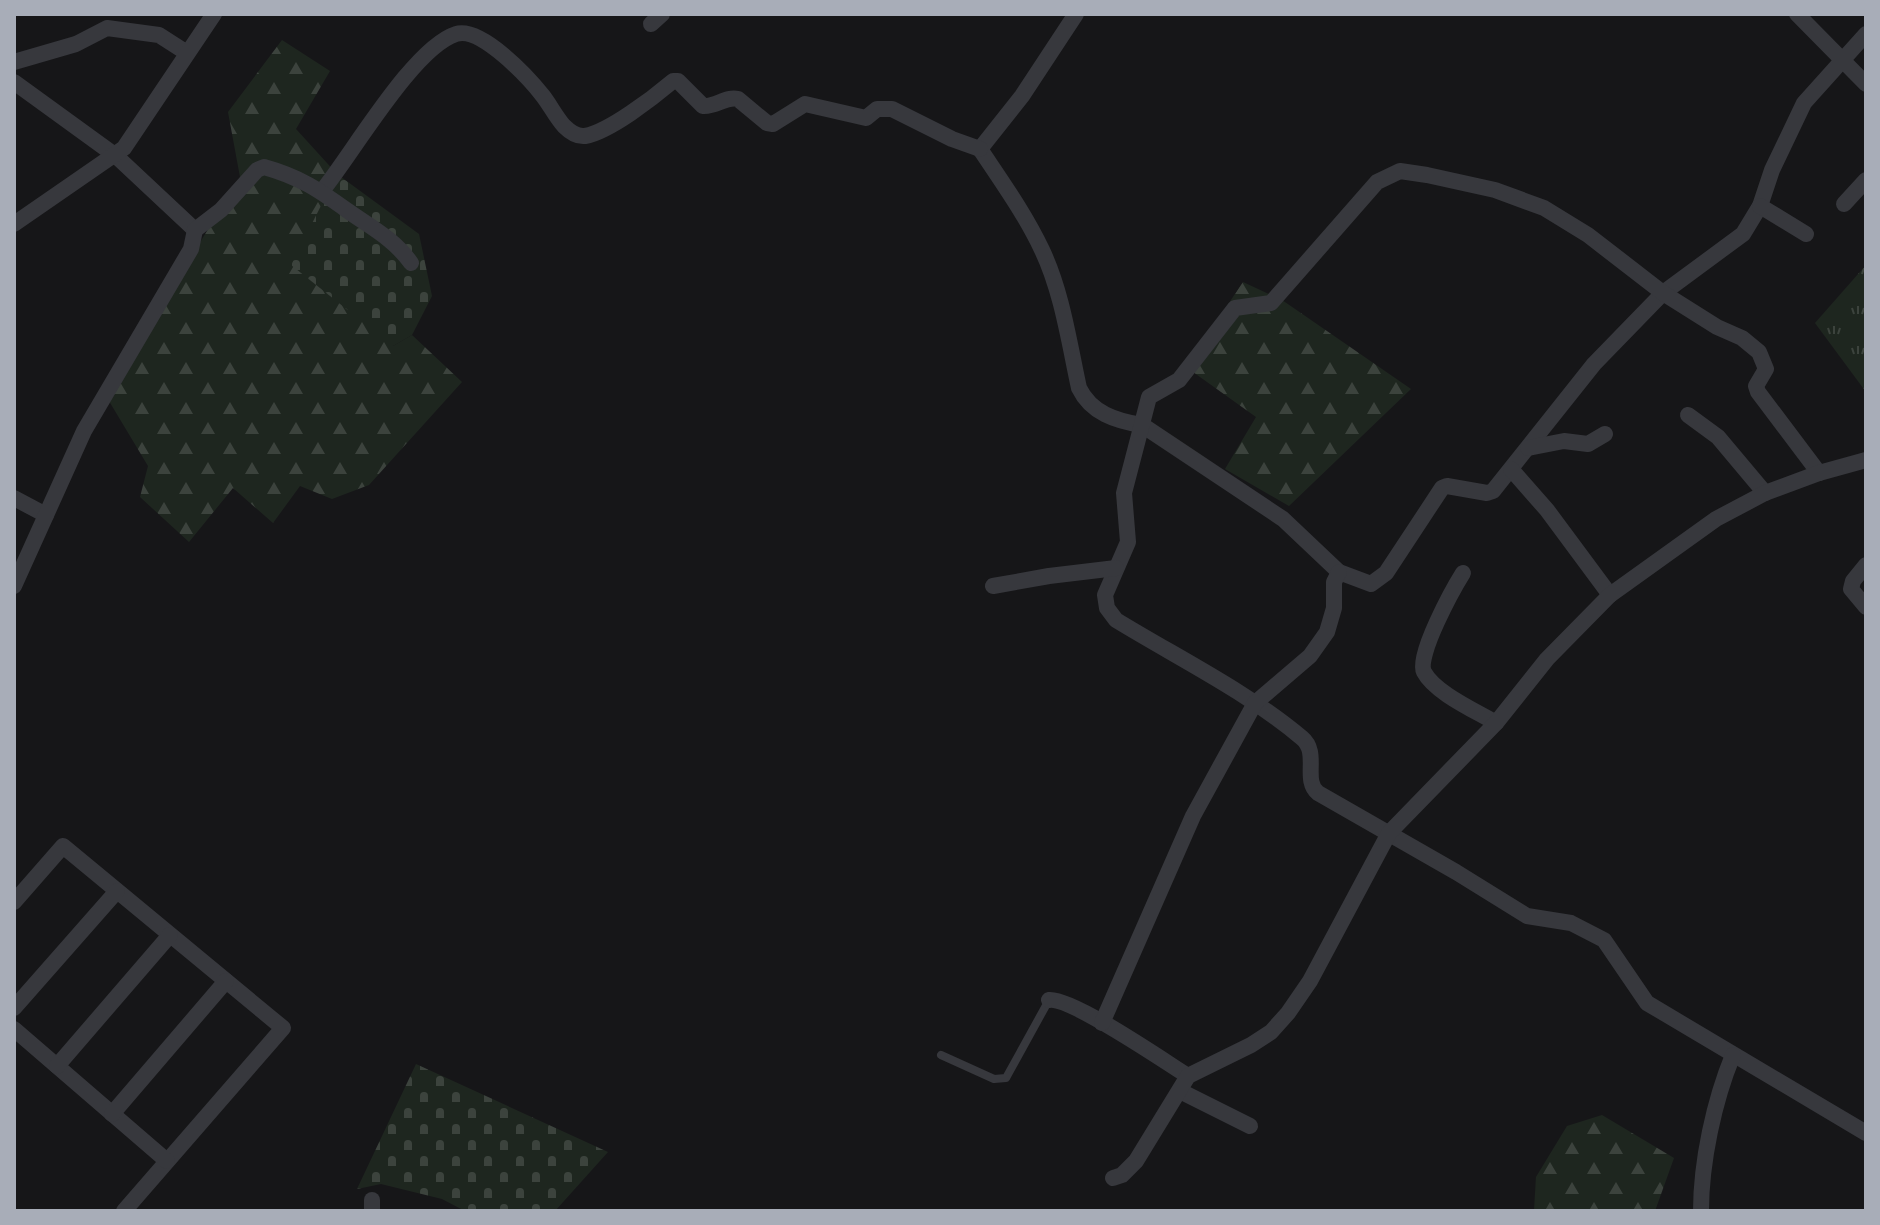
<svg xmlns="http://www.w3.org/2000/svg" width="1880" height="1225" font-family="Rubik,sans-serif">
  <defs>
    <pattern id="grass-tufts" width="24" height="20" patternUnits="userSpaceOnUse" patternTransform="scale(2)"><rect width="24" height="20" fill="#1e261f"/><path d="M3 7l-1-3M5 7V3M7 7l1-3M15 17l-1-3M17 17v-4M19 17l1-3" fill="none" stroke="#3c433d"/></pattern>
    <pattern id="forest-firs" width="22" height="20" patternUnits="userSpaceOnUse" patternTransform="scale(2)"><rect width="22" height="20" fill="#1e261f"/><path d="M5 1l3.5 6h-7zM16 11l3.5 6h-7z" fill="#3c433d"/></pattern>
    <pattern id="cemetery-stones" width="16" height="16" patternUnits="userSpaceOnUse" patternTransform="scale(2)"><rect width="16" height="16" fill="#1e261f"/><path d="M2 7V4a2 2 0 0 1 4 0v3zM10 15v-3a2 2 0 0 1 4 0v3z" fill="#3c433d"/></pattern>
  </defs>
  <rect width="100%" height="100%" fill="#161618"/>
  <polygon fill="url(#grass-tufts)" points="1866,265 1866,392 1815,323"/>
  <g fill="url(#forest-firs)">
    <polygon points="282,40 330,71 296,129 337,174 393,346 412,335 462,382 369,485 332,499 300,486 273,523 233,488 189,542 140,497 148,466 106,396 240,177 228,112"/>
    <polygon points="1243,282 1282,300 1411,389 1289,506 1225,469 1256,417 1186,367"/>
    <polygon points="1602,1115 1674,1158 1655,1211 1534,1211 1536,1177 1567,1126"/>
  </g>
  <g fill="url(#cemetery-stones)">
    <polygon points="337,174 419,234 432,296 412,335 393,346 291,265"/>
    <polygon points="416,1064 608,1152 555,1211 465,1211 442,1199 381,1184 357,1189"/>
  </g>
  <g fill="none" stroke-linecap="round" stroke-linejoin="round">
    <polyline stroke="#37383d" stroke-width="8" points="941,1055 994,1079 1006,1078 1049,1000"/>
    <g stroke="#37383d" stroke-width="16">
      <path d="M1076,14l-54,82 -42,53c22,33 45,65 62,101 20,42 27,92 37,138 12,25 37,33 63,37l141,94 56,53 32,12 15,-11 56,-85 5,-2 40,7 6,-2 101,-127 69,-71 80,-59 17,-28 12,-36 32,-67 62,-69"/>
      <polyline points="1797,14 1866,84"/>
      <polyline points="651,24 662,14"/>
      <polyline points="14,62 76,44 107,28 159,35 187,53"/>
      <polyline points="14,82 116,156 195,230"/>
      <path d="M322,191c31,-38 91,-143 134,-157 25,-8 73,44 87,62 7,9 13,21 21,30 5,5 13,11 21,10 24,-4 69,-39 88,-55h5l25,25c13,1 23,-10 35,-7l29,24 6,1 32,-20 61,14 11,-9h15l60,30 28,10"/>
      <polyline points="1844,204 1866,180"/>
      <polyline points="1760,206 1806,234"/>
      <polyline points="14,224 124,148 214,14"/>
      <polyline points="1688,415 1718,437 1765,493"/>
      <polyline points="1528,448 1564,441 1588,444 1605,434"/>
      <polyline points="1511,469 1547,510 1610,595"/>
      <path d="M1819,473l-61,-81 -2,-6 10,-17 -7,-17 -17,-14 -25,-11 -54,-34 -75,-58 -44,-27 -49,-18 -68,-15 -27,-4 -23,11 -106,121 -36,5 -56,72 -30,17 -25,96 4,49 -23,53 2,13 9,12c62,38 130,71 186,118 18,15 0,42 16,55l138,79 71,44 44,7 33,17 43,63 219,130"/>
      <polyline points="14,498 46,515"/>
      <polyline points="1866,565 1853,581 1851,589 1866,607"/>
      <path d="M1463,573c-10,16 -47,83 -39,99 11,21 52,39 72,51"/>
      <path d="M14,586l70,-155 107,-182 4,-19 26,-20 36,-40 7,-3c36,10 55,23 84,44 24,17 46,28 63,52"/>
      <polyline points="993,586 1049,576 1116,568"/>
      <polyline points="14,902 63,846 283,1028 124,1211"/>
      <path d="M1049,1000c22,-3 115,61 139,76"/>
      <polyline points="14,1008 117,891"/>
      <polyline points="1102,1023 1193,816 1255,703 1310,656 1327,632 1334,608 1334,582 1339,572"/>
      <polyline points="14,1029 167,1161"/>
      <polyline points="57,1066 170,935"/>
      <polyline points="1180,1091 1250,1126"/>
      <polyline points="112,1114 226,981"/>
      <polyline points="1113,1178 1122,1175 1136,1161 1188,1076 1251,1045 1271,1032 1288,1013 1310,981 1389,833 1496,723 1547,659 1610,595 1716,519 1765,493 1819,473 1866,460"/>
      <polyline points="372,1200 372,1211"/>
      <path d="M1701,1211c0,-49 13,-110 32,-156"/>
    </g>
  </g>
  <rect width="1880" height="1225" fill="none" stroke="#a8adb8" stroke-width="32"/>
</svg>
